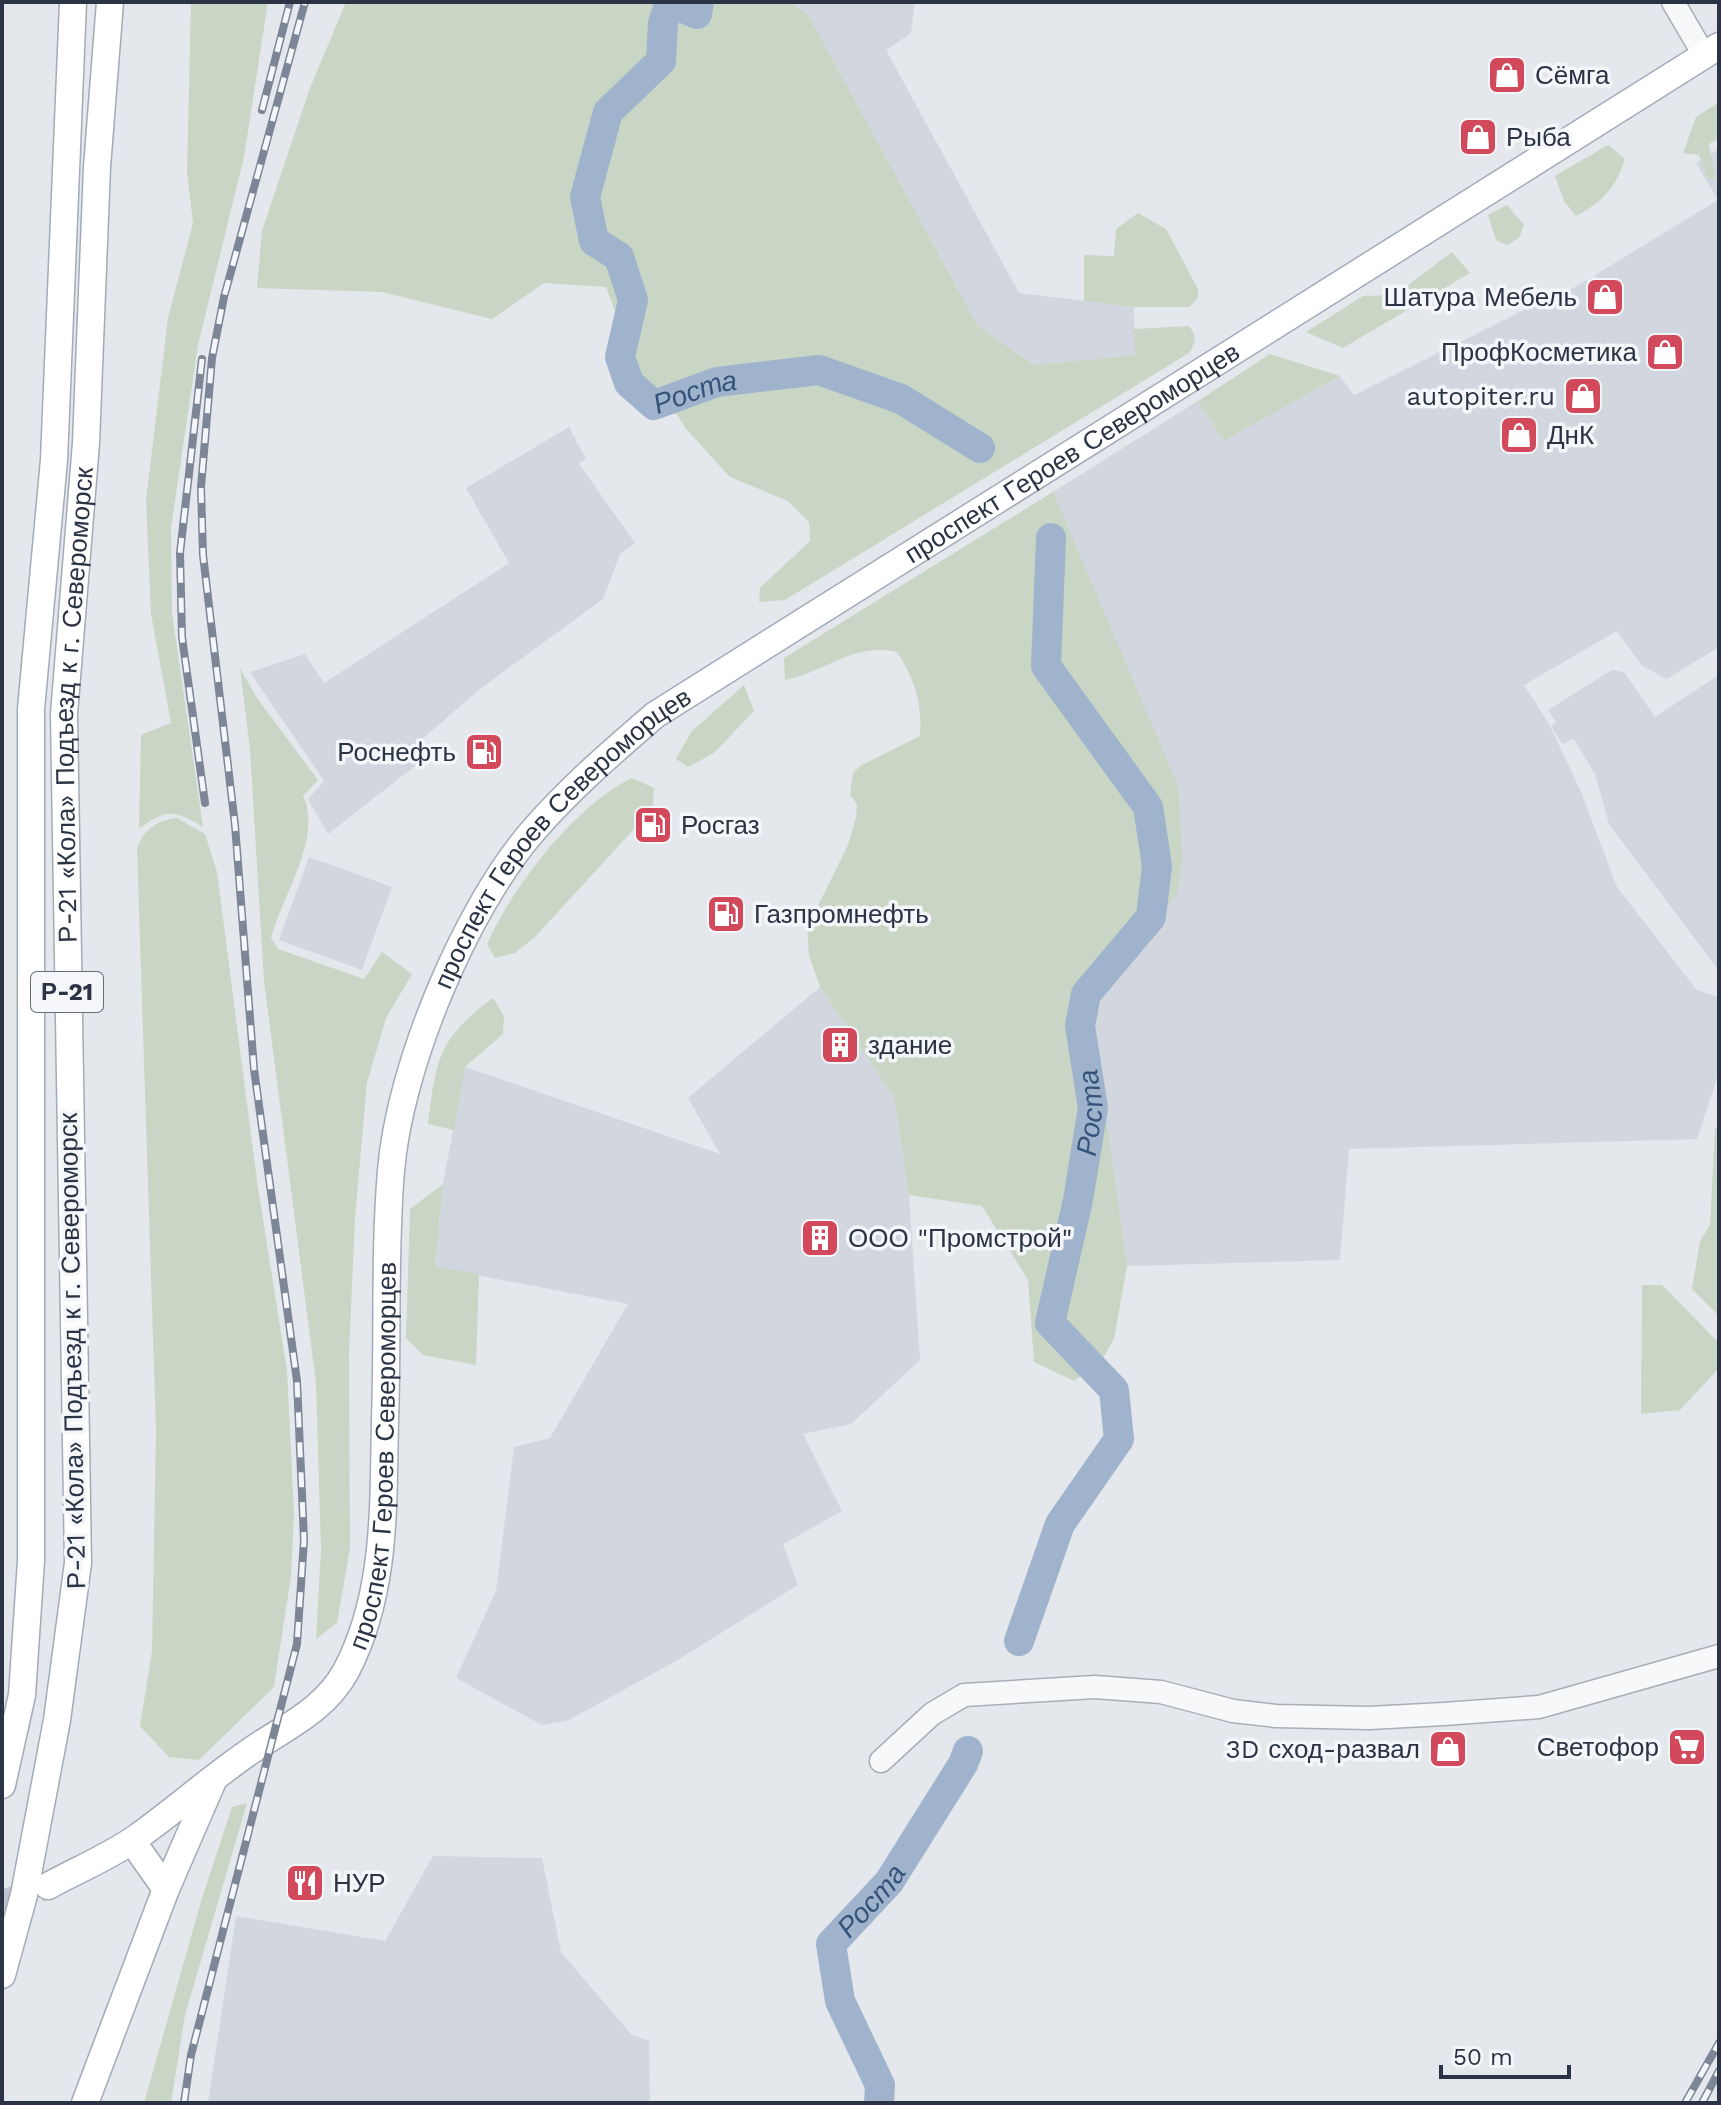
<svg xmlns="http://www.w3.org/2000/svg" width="1721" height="2105" font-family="'Work Sans',sans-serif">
  <rect width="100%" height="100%" fill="#e4e7ec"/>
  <g fill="#d2d6de">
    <polygon points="791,2 915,2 911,33 886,50 1019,293 1134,307 1135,355 1034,365 978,326 809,16"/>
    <polygon points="1719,149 1719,647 1667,679 1642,666 1617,631 1524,685 1550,726 1581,792 1617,887 1696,989 1719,998 1719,1072 1697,1139 1349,1149 1340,1260 1127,1266 1090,999 1113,971 1075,547 1053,492 1198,401 1224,441 1340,376 1354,395 1540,302 1543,307 1586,280 1592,289 1600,284 1595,275 1718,200 1696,163"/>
    <polygon points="569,427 586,459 579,464 635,543 620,554 603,599 480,689 414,746 424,759 328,834 308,799 324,781 250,672 305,654 324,683 509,563 466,488"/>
    <polygon points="1612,670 1624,672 1655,717 1719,675 1719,971 1609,824 1595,774 1574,739 1562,744 1552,727 1556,722 1548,710"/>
    <polygon points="309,857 392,887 362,970 279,940"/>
    <polygon points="820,987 894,1097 909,1195 920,1360 851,1424 803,1434 842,1511 783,1544 798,1585 676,1661 569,1720 542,1725 456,1678 496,1591 514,1447 550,1438 628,1304 435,1267 443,1184 465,1067 720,1154 688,1098"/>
    <polygon points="433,1856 542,1858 561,1952 632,2035 649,2041 650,2103 208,2103 236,1916 385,1941"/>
  </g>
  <g fill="#c9d6c5">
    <path d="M191,2h77l-24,155 -46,188 -27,183 1,85 31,214c-28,-17 -37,-19 -64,2l2,-94 30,-12 -20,-109 -5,-114 22,-182 25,-95 -6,-50z"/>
    <path d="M346,2h445l18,14 169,310 56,39 101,-10 -1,-26 55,-3c8,10 7,17 0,27l-404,247 -26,2 1,-14 50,-47 -1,-19 -21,-21 -58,-24 -43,-47 -13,-20 -33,-28 -35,-95 -62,-4 -52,36 -110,-27 -125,-4 5,-57 48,-143z"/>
    <polygon points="1719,102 1719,138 1709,144 1715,178 1708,178 1699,155 1683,153 1696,117"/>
    <path d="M1608,145l17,14c-9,29 -23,43 -49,57l-12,-15 -9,-25z"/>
    <polygon points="1507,205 1524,225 1519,238 1507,245 1496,240 1488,215"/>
    <polygon points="1138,213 1166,229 1198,289 1198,298 1189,307 1134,307 1084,301 1084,255 1114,256 1116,229"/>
    <polygon points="1452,252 1470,273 1343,348 1306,332 1363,296 1395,295"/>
    <polygon points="1270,354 1340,376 1224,441 1198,401"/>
    <path d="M1053,492l125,294 4,70 -4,37 -88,106 37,267 -13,73 -14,24 -26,18 -40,-19 -6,-82 -46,-74 -73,-11 -15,-98 -74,-110 -11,-31 -2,-28 41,-83 8,-27 1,-14 -7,-9 3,-22 7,-7 60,-30c2,-33 -5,-57 -23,-84 -44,-10 -71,20 -112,28l-1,-22z"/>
    <path d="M240,668l17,30 61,82 -15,16c20,41 -21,100 -32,142l7,11 86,30 18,-27 30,22 -26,44 -19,65 -12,135 -6,136 1,194 -13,75 -21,16 5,-89 -5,-167 -52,-402 -14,-231z"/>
    <polygon points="744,685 754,711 714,753 688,767 676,759 691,732"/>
    <path d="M632,778l22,10 -1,16 -7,12 -111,121 -20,16 -20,5 -8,-14c26,-58 87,-138 145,-166z"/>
    <path d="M177,818l28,16 12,38 40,309 30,190 7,142 -3,63 -17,111 -75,73 -30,-3 -29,-31 12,-75 4,-221 -19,-582c9,-20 18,-27 40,-30z"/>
    <path d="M493,998l11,18 -1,18 -38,33 -11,63 -26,-6c8,-65 10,-85 65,-126z"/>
    <polygon points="1719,1127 1719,1316 1692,1289 1700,1241 1710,1225 1715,1128"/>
    <polygon points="443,1184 435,1267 479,1274 476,1365 423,1355 406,1338 410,1209"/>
    <polygon points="1642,1285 1662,1285 1719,1343 1719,1368 1680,1410 1641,1414"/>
    <polygon points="247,1803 185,2015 171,2103 144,2103 202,1898 232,1807"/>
  </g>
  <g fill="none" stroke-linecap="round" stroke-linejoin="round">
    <g stroke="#9fb4cc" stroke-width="30">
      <path id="s1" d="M699,2l-2,12 -27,-12 -7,21 -2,38 -53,51 -23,85 9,44 25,16 14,43 -13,57 9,26 25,22 63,-23 102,-12 82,29 79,49"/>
      <path id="s2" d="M1019,1641l41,-117 59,-85 -5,-49 -64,-67 28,-123 15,-92 -13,-82 6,-32 65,-77 6,-51 -9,-59 -102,-141 5,-128"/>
      <path id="s3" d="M879,2103l1,-18 -40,-84 -9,-57 58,-62 74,-118 5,-13"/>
    </g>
    <polyline stroke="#bfc3cb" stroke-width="26" stroke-dasharray="26 13" stroke-linecap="butt" points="2,1904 41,1888"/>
    <defs>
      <g id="minor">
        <polyline points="1673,2 1704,55"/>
        <polyline points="881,1761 932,1714 964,1695 1095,1687 1161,1692 1233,1711 1276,1716 1369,1718 1444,1714 1539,1707 1719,1656"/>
      </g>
      <g id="major">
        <polyline points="2,1785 22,1695 31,1561 31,709 54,460 73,2"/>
        <polyline points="132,1841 166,1889"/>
        <path id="s4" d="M48,1886c29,-16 61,-29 88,-48 42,-30 82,-66 125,-94 33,-21 66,-38 85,-73 41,-78 37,-166 39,-251 3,-83 -1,-167 6,-249 8,-103 74,-261 141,-339 37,-43 80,-80 123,-117l1064,-669"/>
        <path id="s5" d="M2,1975l22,-80 33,-175 21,-157 -14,-849 22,-271 11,-276 13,-165"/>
        <polyline points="85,2103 166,1889 212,1783"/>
      </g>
    </defs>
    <use href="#minor" stroke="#a9aeb7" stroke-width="25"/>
    <use href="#major" stroke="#a3abb8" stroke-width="29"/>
    <use href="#minor" stroke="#f7f8fa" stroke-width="22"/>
    <use href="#major" stroke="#fff" stroke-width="26"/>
    <defs>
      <g id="rail">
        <polyline points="262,110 290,2"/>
        <polyline points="202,359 180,553 182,637 205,803"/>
        <polyline points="184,2103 191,2055 297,1644 304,1540 297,1381 254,1069 235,825 203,555 201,487 212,358 224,297 305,2"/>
        <polyline points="1685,2103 1719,2043"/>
        <polyline points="1702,2103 1719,2071"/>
      </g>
    </defs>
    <use href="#rail" stroke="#7d8696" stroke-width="8"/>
    <use href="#rail" stroke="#f4f6f9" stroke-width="5" stroke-dasharray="15" stroke-linecap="butt"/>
  </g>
  <defs>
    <symbol id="shop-square" viewBox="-11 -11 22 22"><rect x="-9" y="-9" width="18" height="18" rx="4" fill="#d1495b" stroke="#f4f6f9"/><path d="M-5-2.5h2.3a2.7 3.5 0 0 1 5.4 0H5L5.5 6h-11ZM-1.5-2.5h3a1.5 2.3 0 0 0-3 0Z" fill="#fff"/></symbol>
    <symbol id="fuel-square" viewBox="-11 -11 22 22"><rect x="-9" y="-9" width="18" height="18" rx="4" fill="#d1495b" stroke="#f4f6f9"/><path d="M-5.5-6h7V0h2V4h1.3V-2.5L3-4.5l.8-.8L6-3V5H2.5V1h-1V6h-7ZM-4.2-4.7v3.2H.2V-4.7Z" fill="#fff"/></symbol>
    <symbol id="building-square" viewBox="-11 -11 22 22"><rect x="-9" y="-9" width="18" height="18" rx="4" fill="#d1495b" stroke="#f4f6f9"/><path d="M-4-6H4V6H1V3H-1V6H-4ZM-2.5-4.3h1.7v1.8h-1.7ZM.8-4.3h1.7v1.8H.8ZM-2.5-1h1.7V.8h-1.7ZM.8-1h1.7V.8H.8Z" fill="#fff"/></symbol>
    <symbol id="supermarket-square" viewBox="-11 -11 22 22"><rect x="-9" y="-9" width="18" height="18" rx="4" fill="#d1495b" stroke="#f4f6f9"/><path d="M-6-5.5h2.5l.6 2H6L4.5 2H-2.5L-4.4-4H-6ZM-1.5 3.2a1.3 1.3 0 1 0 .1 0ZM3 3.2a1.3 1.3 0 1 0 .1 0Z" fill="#fff"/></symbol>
    <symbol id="restaurant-square" viewBox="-11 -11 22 22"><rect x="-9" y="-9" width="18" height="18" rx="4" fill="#d1495b" stroke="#f4f6f9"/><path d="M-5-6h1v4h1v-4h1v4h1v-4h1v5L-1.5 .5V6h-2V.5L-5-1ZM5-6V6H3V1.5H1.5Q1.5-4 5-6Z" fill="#fff"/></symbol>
  </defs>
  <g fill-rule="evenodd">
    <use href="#shop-square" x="1485" y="53" width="44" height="44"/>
    <use href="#shop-square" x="1456" y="115" width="44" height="44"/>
    <use href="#shop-square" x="1583" y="275" width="44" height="44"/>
    <use href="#shop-square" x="1643" y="330" width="44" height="44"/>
    <use href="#shop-square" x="1561" y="374" width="44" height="44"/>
    <use href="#shop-square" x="1497" y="413" width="44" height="44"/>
    <use href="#fuel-square" x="462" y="730" width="44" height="44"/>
    <use href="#fuel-square" x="631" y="803" width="44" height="44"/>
    <use href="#fuel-square" x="704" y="892" width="44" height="44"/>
    <use href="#building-square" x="818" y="1023" width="44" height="44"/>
    <use href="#building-square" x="798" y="1216" width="44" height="44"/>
    <use href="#supermarket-square" x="1665" y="1725" width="44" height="44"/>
    <use href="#shop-square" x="1426" y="1727" width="44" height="44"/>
    <use href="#restaurant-square" x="283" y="1861" width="44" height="44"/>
  </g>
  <g text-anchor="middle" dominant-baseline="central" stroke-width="7" stroke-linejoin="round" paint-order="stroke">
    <rect fill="#f4f6f9" stroke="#676e7b" stroke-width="2" x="31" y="972" width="72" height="40" rx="6"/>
    <g font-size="24" font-weight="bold" fill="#2b3445">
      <text x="67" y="992">Р-21</text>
    </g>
    <g font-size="26" fill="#2b3445" stroke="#f4f6f9" text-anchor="start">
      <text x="1535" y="75">Сёмга</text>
      <text x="1506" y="137">Рыба</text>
      <text x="1577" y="297" text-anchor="end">Шатура Мебель</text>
      <text x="1637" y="352" text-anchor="end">ПрофКосметика</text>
      <text x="1555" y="396" text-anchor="end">autopiter.ru</text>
      <text x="1547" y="435">ДнК</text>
      <text x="456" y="752" text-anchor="end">Роснефть</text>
      <text x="681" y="825">Росгаз</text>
      <text x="754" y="914">Газпромнефть</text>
      <text x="868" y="1045">здание</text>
      <text x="848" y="1238">ООО "Промстрой"</text>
      <text x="1659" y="1747" text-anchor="end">Светофор</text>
      <text x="1420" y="1749" text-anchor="end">3D сход-развал</text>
      <text x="333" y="1883">НУР</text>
    </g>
    <g font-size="26" fill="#2b3445" stroke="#f4f6f9">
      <text stroke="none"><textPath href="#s4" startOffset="1910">проспект Героев Североморцев</textPath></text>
      <text stroke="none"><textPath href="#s5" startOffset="1278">Р-21 «Кола» Подъезд к г. Североморск</textPath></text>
      <text stroke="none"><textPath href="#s4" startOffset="1262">проспект Героев Североморцев</textPath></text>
      <text transform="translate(72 1351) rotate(-91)">Р-21 «Кола» Подъезд к г. Североморск</text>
      <text stroke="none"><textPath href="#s4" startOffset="590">проспект Героев Североморцев</textPath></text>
    </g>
    <g font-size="28" font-style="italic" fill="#34527a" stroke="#f4f6f9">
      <text stroke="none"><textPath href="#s1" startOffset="546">Роста</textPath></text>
      <text stroke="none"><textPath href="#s2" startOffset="584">Роста</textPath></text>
      <text stroke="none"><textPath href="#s3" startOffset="228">Роста</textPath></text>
    </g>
  </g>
  <rect width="1721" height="2105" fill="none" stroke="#2b3445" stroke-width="8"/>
  <path d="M1441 2065v12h128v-12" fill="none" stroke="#2b3445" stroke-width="4"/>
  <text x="1453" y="2065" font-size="24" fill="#2b3445" stroke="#f4f6f9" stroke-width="6" paint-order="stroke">50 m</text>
</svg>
